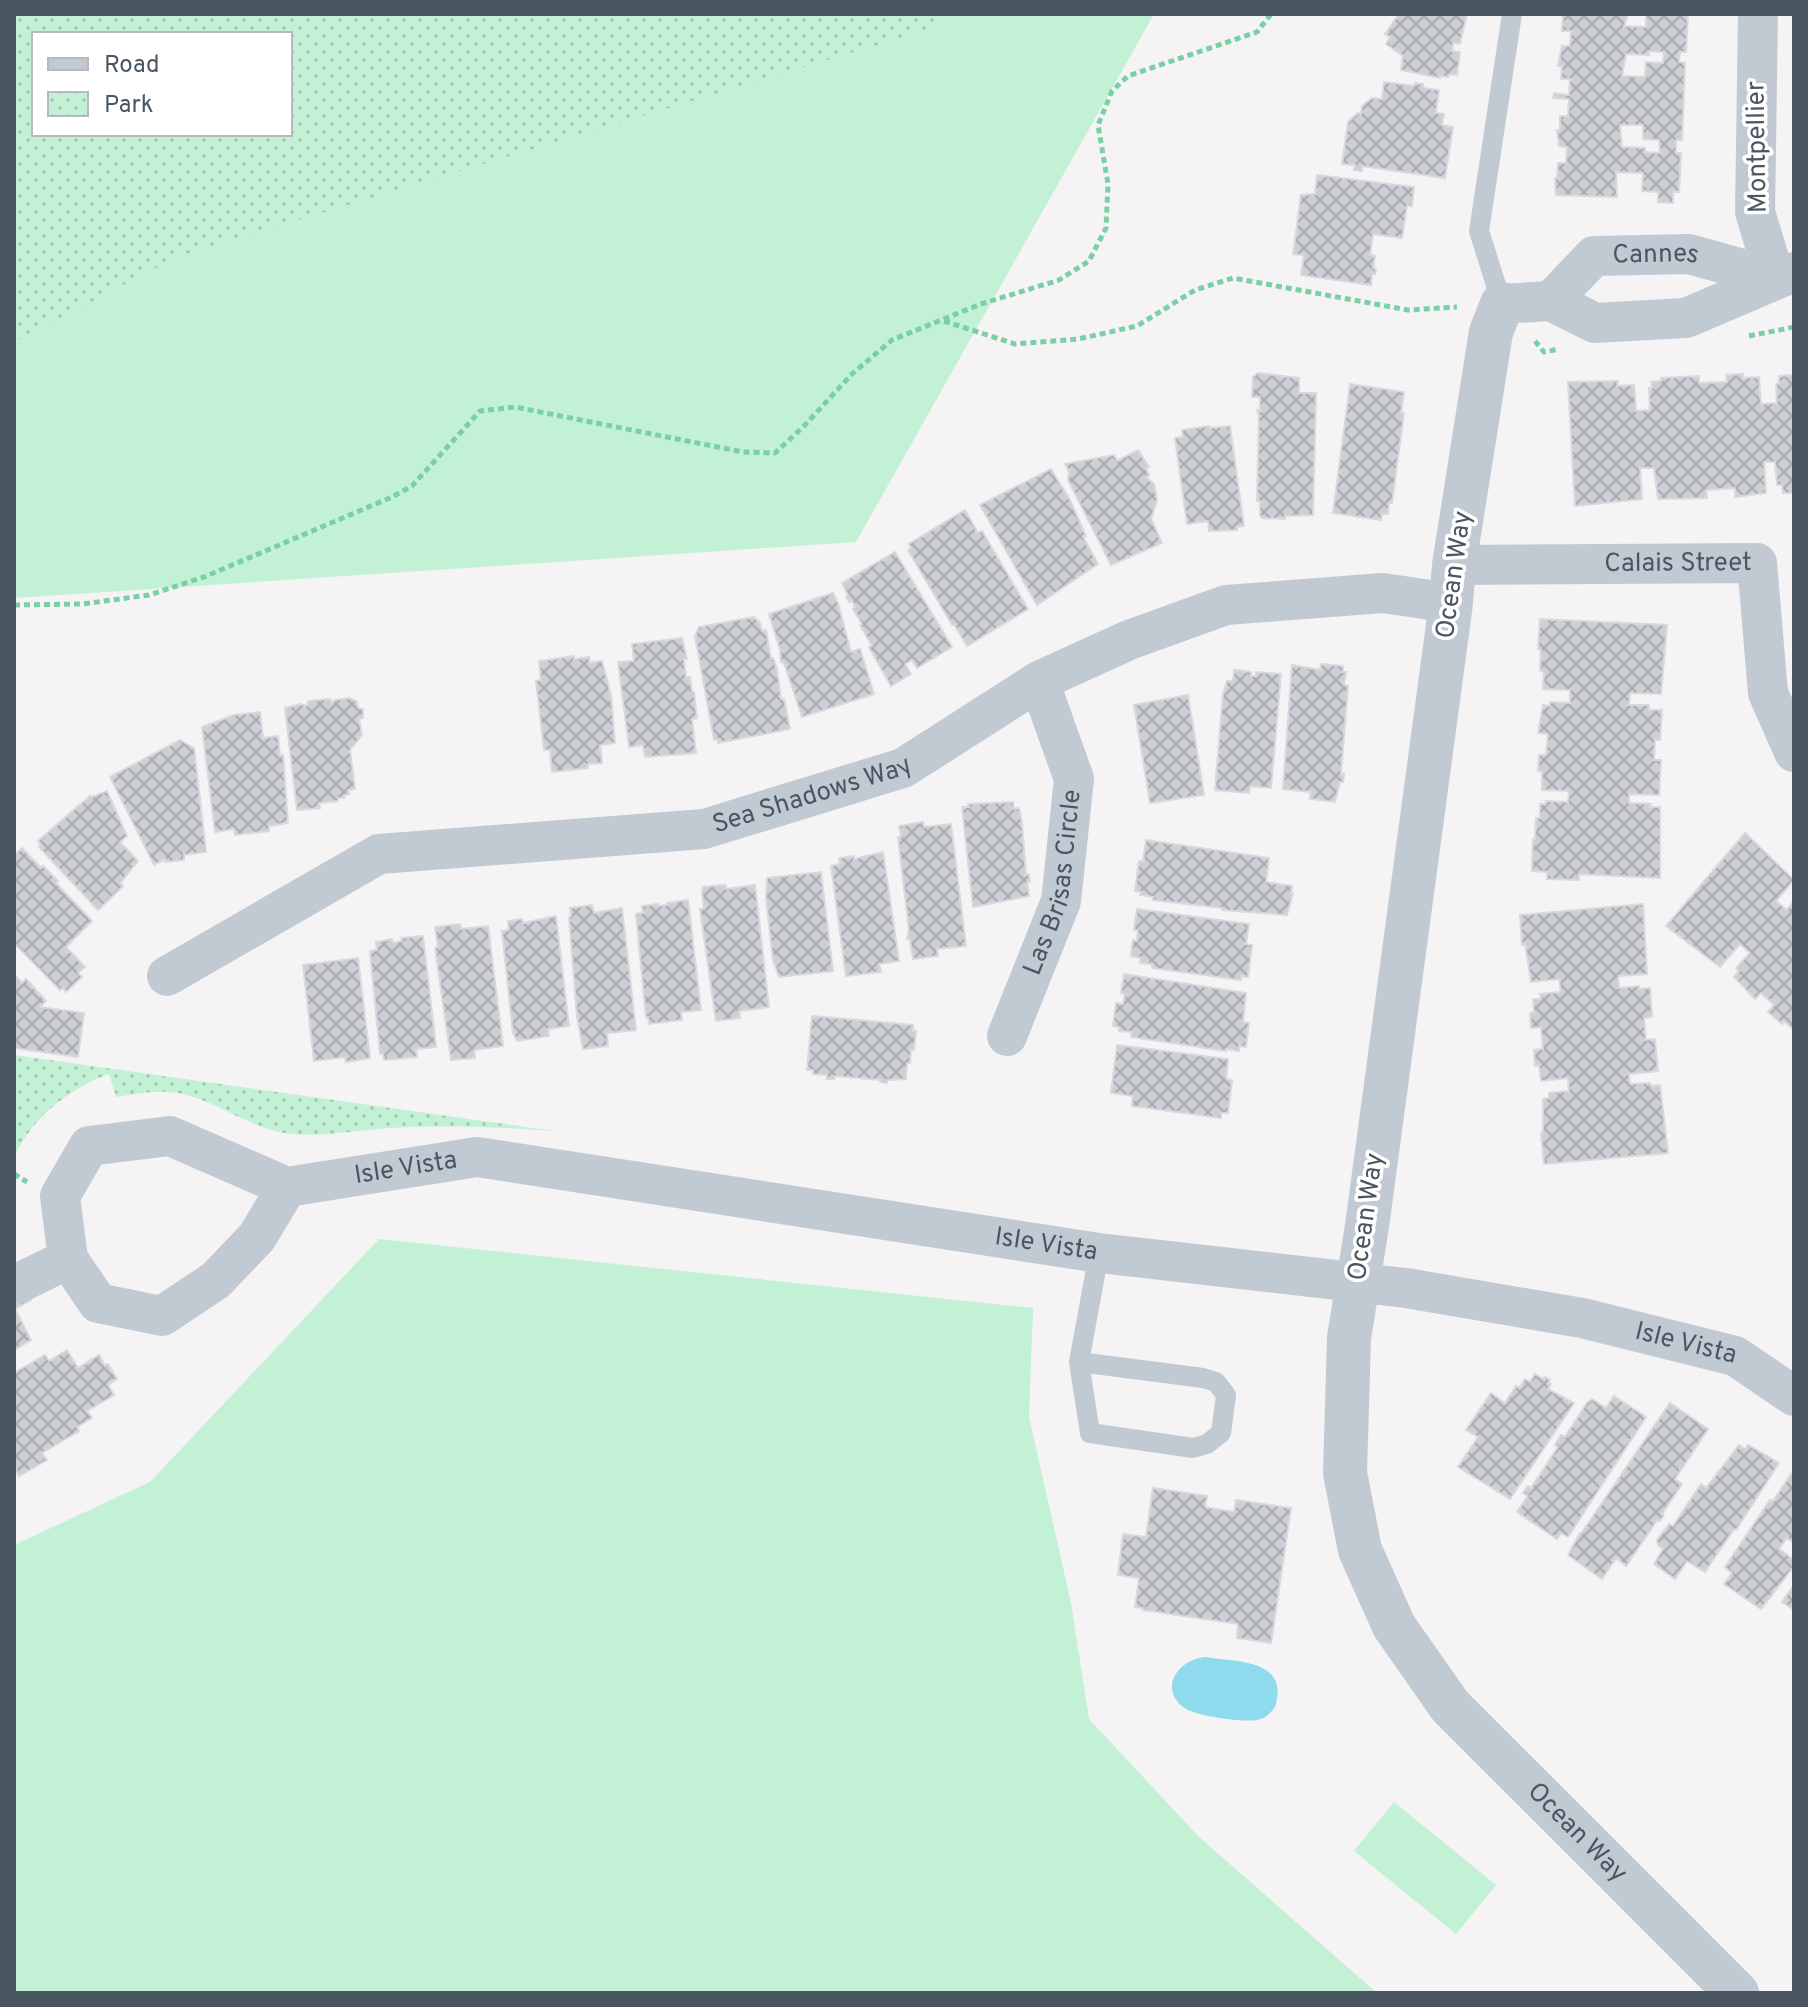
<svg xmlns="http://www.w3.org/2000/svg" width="1808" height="2007" font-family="Overpass,sans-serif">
  <defs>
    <pattern id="park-dots" width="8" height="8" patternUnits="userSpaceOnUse" patternTransform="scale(2)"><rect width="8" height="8" fill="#c3f1d5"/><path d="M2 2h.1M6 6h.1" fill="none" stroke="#a0c6b0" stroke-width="1.8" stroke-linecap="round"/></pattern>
    <pattern id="building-cross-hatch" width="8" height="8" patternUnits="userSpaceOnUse" patternTransform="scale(2)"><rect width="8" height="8" fill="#cdcfd5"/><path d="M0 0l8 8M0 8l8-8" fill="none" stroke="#a8abb0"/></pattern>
  </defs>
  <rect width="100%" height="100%" fill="#f5f3f3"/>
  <g fill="#c3f1d5" fill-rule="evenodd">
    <path d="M14,14h1140l-298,528 -842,56zM34,34h256v100h-256z"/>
    <polygon points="379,1239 1033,1308 1029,1417 1071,1603 1089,1719 1199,1837 1377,1993 14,1993 14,1545 150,1482"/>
    <polygon points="1394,1802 1496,1885 1456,1934 1354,1851"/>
  </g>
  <g fill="url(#park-dots)" fill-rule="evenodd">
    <path d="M14,14h923l-7,15 -751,227 -165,86zM34,34h256v100h-256z"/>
    <path d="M14,1055l541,76c-55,-4 -110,-6 -165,-3 -33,2 -66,9 -98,6 -40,-4 -71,-31 -109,-40 -23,-5 -45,-1 -67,3l-7,-23c-42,16 -75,42 -95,83z"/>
  </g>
  <path fill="#90daee" d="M1205,1657c32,5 85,2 70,50 -4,5 -8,10 -14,12 -13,5 -64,-3 -75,-10 -28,-18 -10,-49 19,-52z"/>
  <g fill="url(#building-cross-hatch)" stroke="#d7d9de" stroke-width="2" fill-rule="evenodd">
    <polygon points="1399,14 1467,14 1460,44 1453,43 1452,51 1460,52 1457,75 1449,74 1448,77 1440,76 1440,78 1401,70 1403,56 1386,44 1390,37 1385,34"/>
    <path d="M1561,14h67l-4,12 22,1v-13h42l-2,38h-6l-1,10 6,1 -3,77h-6v13h5l-2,39h-6v11l-15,-1v-10l-16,-1 1,-18 -27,-1 1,25 -61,-2 -1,-17h2l1,-15h8l1,-16 -8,-1 -2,-16h3v-14h8l1,-17 -16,-1 1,-5 15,2 1,-16h-9l1,-13h-4l4,-20h8l1,-15h-9l1,-14zM1649,51l15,1 -1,11 -17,-1 -1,15 -23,-1 4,-22 23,1zM1620,125h23v14l16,1 1,13 -15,-1v-4l-23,-1z"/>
    <polygon points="1384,82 1414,86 1415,83 1423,84 1423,88 1439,90 1436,113 1444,114 1442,125 1453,127 1445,178 1362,166 1362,171 1354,170 1355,165 1342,164 1348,122 1358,113 1361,114 1362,106 1372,98 1382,99"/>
    <polygon points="1317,175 1414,187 1412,206 1407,206 1402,238 1373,234 1370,255 1375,256 1373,268 1376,269 1375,274 1372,274 1371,285 1301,275 1304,255 1293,254 1301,195 1315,194"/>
    <polygon points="1794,370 1794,493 1783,493 1782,485 1777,485 1775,462 1764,462 1766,493 1735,497 1735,488 1706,490 1707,498 1658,499 1654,468 1640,468 1642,499 1575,506 1568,382 1618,381 1617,386 1634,385 1636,411 1650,410 1649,388 1652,388 1651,382 1661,381 1661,378 1699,376 1699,383 1727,382 1726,375 1743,374 1743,378 1759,377 1761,404 1777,403 1776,384 1779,383 1779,376 1792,375"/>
    <polygon points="1258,373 1299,378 1299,393 1316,393 1313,515 1285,516 1285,519 1262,518 1260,515 1260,501 1257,501 1259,416 1257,410 1260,411 1260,397 1252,397 1253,377"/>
    <polygon points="1350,384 1404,392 1401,413 1404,413 1392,503 1389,503 1388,514 1382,514 1381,520 1333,513"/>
    <polygon points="1209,426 1210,428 1230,426 1244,526 1237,527 1237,530 1209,531 1208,521 1187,524 1175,438 1183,437 1182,430"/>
    <polygon points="1138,450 1149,467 1146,469 1149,475 1146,477 1154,484 1157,500 1151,519 1162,543 1111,565 1068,480 1069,472 1065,464 1114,455 1117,461"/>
    <polygon points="1051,469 1070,500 1086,536 1083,537 1098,564 1037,605 980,505"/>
    <polygon points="965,510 978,533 982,531 1028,609 967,646 954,624 952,625 908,550 911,548 909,544"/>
    <polygon points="895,552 952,647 917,668 912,660 905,664 911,674 891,686 869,647 872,646 860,625 862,624 853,609 855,607 852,601 849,602 846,597 848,595 842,583"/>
    <polygon points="833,593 838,603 851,652 860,649 874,694 802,717 784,663 781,662 780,650 769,614"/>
    <polygon points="754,617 760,623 762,631 766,630 771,659 773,658 777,669 781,699 784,699 790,729 718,743 718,739 714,740 695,636 699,627"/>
    <polygon points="1540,619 1667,625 1661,694 1630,693 1629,705 1649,705 1649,710 1662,710 1660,740 1655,740 1654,760 1661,760 1659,795 1629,794 1629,803 1651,804 1650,807 1660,807 1660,878 1579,874 1579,880 1547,879 1547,872 1532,871 1533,839 1535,839 1536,818 1540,818 1540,804 1546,804 1546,801 1568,802 1569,791 1542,790 1542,771 1538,771 1539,755 1546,755 1548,734 1538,733 1543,705 1550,706 1550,702 1570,703 1570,690 1543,689 1544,672 1540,671 1541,650 1538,649"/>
    <polygon points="682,638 687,659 684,659 686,678 690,677 692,692 694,692 697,718 692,719 696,753 645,757 643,745 629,747 618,662 634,661 632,644"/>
    <polygon points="574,656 574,659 589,657 590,663 602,661 611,695 615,743 600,745 602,763 588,764 588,768 552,772 550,750 544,750 536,681 541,680 539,661"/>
    <polygon points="1321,664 1343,666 1343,672 1346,672 1344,685 1348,686 1341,774 1344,774 1343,782 1340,782 1335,802 1310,799 1311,792 1283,789 1292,665 1320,670"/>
    <polygon points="1234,670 1251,672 1251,676 1256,676 1256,672 1281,674 1271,788 1250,786 1249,793 1215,790 1223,694 1227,681 1233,681"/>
    <polygon points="1188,695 1204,795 1150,803 1134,705"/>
    <polygon points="350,698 357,702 358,708 363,709 363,718 359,719 362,735 350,750 355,789 348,790 349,794 344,795 344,798 338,798 338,801 319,803 320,808 297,810 285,708 301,704 306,706 309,701 330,699 332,703 335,700"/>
    <polygon points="260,712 263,738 278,736 280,755 283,755 288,823 269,826 269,831 235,835 234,829 215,832 202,727 234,715"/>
    <polygon points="180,740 194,748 206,852 184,855 184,860 165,862 165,859 154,865 110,777"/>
    <polygon points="107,791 127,836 120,842 138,861 120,883 123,886 98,910 39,847 41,845 38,841 90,796 92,797"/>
    <polygon points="1013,802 1014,809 1019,808 1022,824 1026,875 1029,874 1030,882 1027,882 1029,896 973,907 962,807 969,807 968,804"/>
    <polygon points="923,822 924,827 951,824 966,946 937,949 938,956 913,959 910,939 907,939 909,930 898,837 901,837 899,826"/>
    <polygon points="1745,833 1794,880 1776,901 1787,910 1794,901 1794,1030 1784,1021 1782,1024 1768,1012 1774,1005 1761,993 1755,999 1734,977 1739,971 1736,968 1750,953 1740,944 1720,967 1666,926"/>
    <polygon points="1146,840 1269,858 1266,882 1292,886 1291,893 1293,893 1287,915 1222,910 1222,908 1153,900 1153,897 1140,895 1141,892 1135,891 1139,861 1143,862"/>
    <polygon points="22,848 41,868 43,866 58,881 56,883 92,921 66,947 85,967 78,973 82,977 66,992 63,988 60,990 14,943 14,856"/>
    <polygon points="883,852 899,961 879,964 881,972 846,976 831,866 840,864 839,858 854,856 854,859"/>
    <polygon points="821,872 833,971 779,977 773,960 766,898 767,878"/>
    <polygon points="725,885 726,889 755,885 769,1007 739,1011 740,1018 716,1021 700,909 704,909 702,893 703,887"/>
    <polygon points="688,900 701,1010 681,1012 682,1020 649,1024 648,1017 646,1017 636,914 643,913 642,906 658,904 658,906 668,905 667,903"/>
    <polygon points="1643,904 1647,974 1618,976 1619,988 1639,986 1639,989 1650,988 1652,1017 1644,1018 1646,1040 1655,1039 1658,1071 1629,1074 1630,1084 1650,1083 1651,1086 1660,1085 1668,1153 1544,1164 1541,1133 1543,1133 1543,1099 1549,1098 1549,1093 1569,1091 1568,1078 1541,1081 1539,1065 1535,1066 1534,1050 1543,1049 1541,1027 1531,1028 1530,1013 1534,1012 1533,999 1541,999 1540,994 1561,992 1559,979 1531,982 1525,944 1522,945 1520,915"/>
    <polygon points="592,905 594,913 622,908 636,1030 607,1033 608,1046 583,1049 577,1016 569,917 571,916 570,908"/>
    <polygon points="1137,909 1249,924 1246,944 1252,945 1248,977 1241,976 1241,980 1152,968 1152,964 1140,963 1141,958 1131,956 1133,940 1137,941 1138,930 1134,930"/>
    <polygon points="556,916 569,1026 548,1029 549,1036 517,1041 513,1033 502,931 509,930 508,921 522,919 523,923"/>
    <polygon points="460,924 461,929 488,926 503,1046 474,1050 475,1058 451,1060 435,948 438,947 435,927"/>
    <polygon points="423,936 436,1047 416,1049 417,1057 384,1060 383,1053 380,1054 370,951 377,950 376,942 392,939 393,943 402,941 401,938"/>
    <polygon points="358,958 370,1058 346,1062 345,1057 314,1061 303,965"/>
    <polygon points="14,974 22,983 26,979 46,1001 40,1007 84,1013 78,1057 14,1048"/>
    <polygon points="1124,974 1246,993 1243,1022 1249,1023 1246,1047 1239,1046 1239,1051 1226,1049 1226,1051 1131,1037 1132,1032 1119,1031 1119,1027 1113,1026 1116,1003 1123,1004 1125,994 1121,993"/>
    <polygon points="812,1016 913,1025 913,1031 916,1031 914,1050 911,1049 910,1063 907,1063 906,1079 887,1080 887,1083 880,1082 880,1080 835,1076 834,1079 827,1079 827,1075 813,1074 813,1070 807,1070"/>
    <polygon points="1117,1045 1228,1059 1226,1079 1232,1080 1228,1113 1221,1113 1221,1118 1132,1106 1133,1096 1111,1093"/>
    <polygon points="14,1275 31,1300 15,1309 31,1340 14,1350"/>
    <polygon points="67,1350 78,1368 99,1355 105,1366 108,1364 117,1379 108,1385 114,1395 87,1411 92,1418 77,1427 79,1431 42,1453 47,1460 19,1476 14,1466 14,1373 45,1355 49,1361"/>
    <polygon points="1535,1374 1543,1379 1545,1377 1550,1380 1548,1383 1551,1384 1548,1389 1574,1403 1510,1499 1458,1467 1478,1437 1466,1430 1491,1393 1505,1403 1516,1386 1519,1388 1525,1379 1530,1382"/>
    <polygon points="1614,1396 1646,1417 1568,1537 1561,1533 1557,1539 1517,1512 1528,1496 1523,1493 1528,1486 1531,1488 1558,1447 1555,1445 1561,1435 1565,1437 1587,1403 1592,1399 1606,1408"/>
    <polygon points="1670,1403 1708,1429 1675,1479 1682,1484 1662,1514 1664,1515 1660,1521 1658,1519 1626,1566 1616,1558 1602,1579 1568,1555 1580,1533 1581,1534"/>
    <polygon points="1739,1445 1745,1449 1748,1445 1779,1463 1736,1530 1734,1529 1705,1572 1687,1561 1675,1579 1654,1564 1663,1549 1658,1545 1657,1540 1669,1524 1673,1526 1701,1484 1706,1488"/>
    <polygon points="1791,1474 1794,1476 1794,1543 1787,1538 1779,1549 1794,1560 1794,1566 1761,1609 1724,1584 1732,1573 1725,1567 1770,1500 1773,1501"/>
    <polygon points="1153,1488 1207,1496 1205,1507 1234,1512 1236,1500 1291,1508 1271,1643 1237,1638 1238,1624 1143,1610 1144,1608 1135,1607 1139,1578 1118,1575 1123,1534 1146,1537"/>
    <polygon points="1794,1585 1794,1610 1782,1602"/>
  </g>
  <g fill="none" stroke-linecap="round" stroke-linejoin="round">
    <g stroke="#7ad0a6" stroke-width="5" stroke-dasharray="6 4" stroke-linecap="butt">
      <polyline points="944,321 1015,344 1078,339 1137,326 1195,290 1233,278 1408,310 1457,307"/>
      <polyline points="1749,336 1794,327"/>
      <polyline points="1535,341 1544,352 1559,349"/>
      <polyline points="14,605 82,604 149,595 204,577 392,497 412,486 480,411 515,407 743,452 775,453 804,426 852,374 892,340 981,304 1059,280 1089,261 1106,228 1108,184 1098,125 1112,91 1128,76 1257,32 1271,14"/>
      <polyline points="14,1174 27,1182"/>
    </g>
    <g stroke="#c1cad2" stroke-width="20">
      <polyline points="1502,304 1479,231 1512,14"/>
      <polyline points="1079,1362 1203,1378 1216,1382 1226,1395 1221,1433 1207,1444 1193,1448 1090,1433 1079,1362 1099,1253"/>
    </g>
    <g stroke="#c1cad2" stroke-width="40">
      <polyline points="1758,14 1755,212 1775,278"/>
      <path id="s1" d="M1551,301l43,-45 95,-2 86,24"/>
      <polyline points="1502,304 1551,301 1595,323 1686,318 1794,272"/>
      <path id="s2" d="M1454,565l303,-2 11,130 26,59"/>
      <path id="s3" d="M167,976l212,-122 325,-25 199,-61 136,-87 90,-41 97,-35 157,-12 68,10"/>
      <path id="s4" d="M1007,1036l54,-135 13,-122 -35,-98"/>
      <path id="s5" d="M287,1187l-30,50 -41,43 -54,36 -64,-13 -30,-44 -8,-63 29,-50 81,-10 117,51 190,-30 622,96 307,35 176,30 153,38 59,40"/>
      <polyline points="21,1282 68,1259"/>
    </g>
    <path stroke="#c1cad2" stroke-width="44" id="s6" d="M1502,304l-11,28 -37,233 -3,38 -84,623 -18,112 -4,135 15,77 34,76 56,80 287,287"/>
  </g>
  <g text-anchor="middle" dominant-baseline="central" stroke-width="7" stroke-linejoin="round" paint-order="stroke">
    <g font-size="26" fill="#4a5661" stroke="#fff">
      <text transform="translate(1758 147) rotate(-91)">Montpellier</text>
      <text stroke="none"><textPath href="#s1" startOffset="124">Cannes</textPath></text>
      <text stroke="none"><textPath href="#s2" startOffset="224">Calais Street</textPath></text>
      <text transform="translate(1455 575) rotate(-82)">Ocean Way</text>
      <text stroke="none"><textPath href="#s3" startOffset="684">Sea Shadows Way</textPath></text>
      <text stroke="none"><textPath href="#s4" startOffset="162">Las Brisas Circle</textPath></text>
      <text stroke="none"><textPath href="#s5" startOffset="752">Isle Vista</textPath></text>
      <text transform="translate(1367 1217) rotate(-82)">Ocean Way</text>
      <text stroke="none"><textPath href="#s5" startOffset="1400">Isle Vista</textPath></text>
      <text stroke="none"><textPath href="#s5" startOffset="2048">Isle Vista</textPath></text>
      <text stroke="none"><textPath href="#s6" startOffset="1620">Ocean Way</textPath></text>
    </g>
  </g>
  <rect width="1808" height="2007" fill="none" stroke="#4a5661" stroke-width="32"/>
  <rect x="32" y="32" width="260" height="104" fill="#ffffff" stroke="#b7bbc0" stroke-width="2"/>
  <rect x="48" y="58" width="40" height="12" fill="#c1cad2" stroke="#b7bbc0" stroke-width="2"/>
  <text x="104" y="72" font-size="24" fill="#4a5661">Road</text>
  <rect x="48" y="92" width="40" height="24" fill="url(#park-dots)" stroke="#b7bbc0" stroke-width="2"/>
  <text x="104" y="112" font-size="24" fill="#4a5661">Park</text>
</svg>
